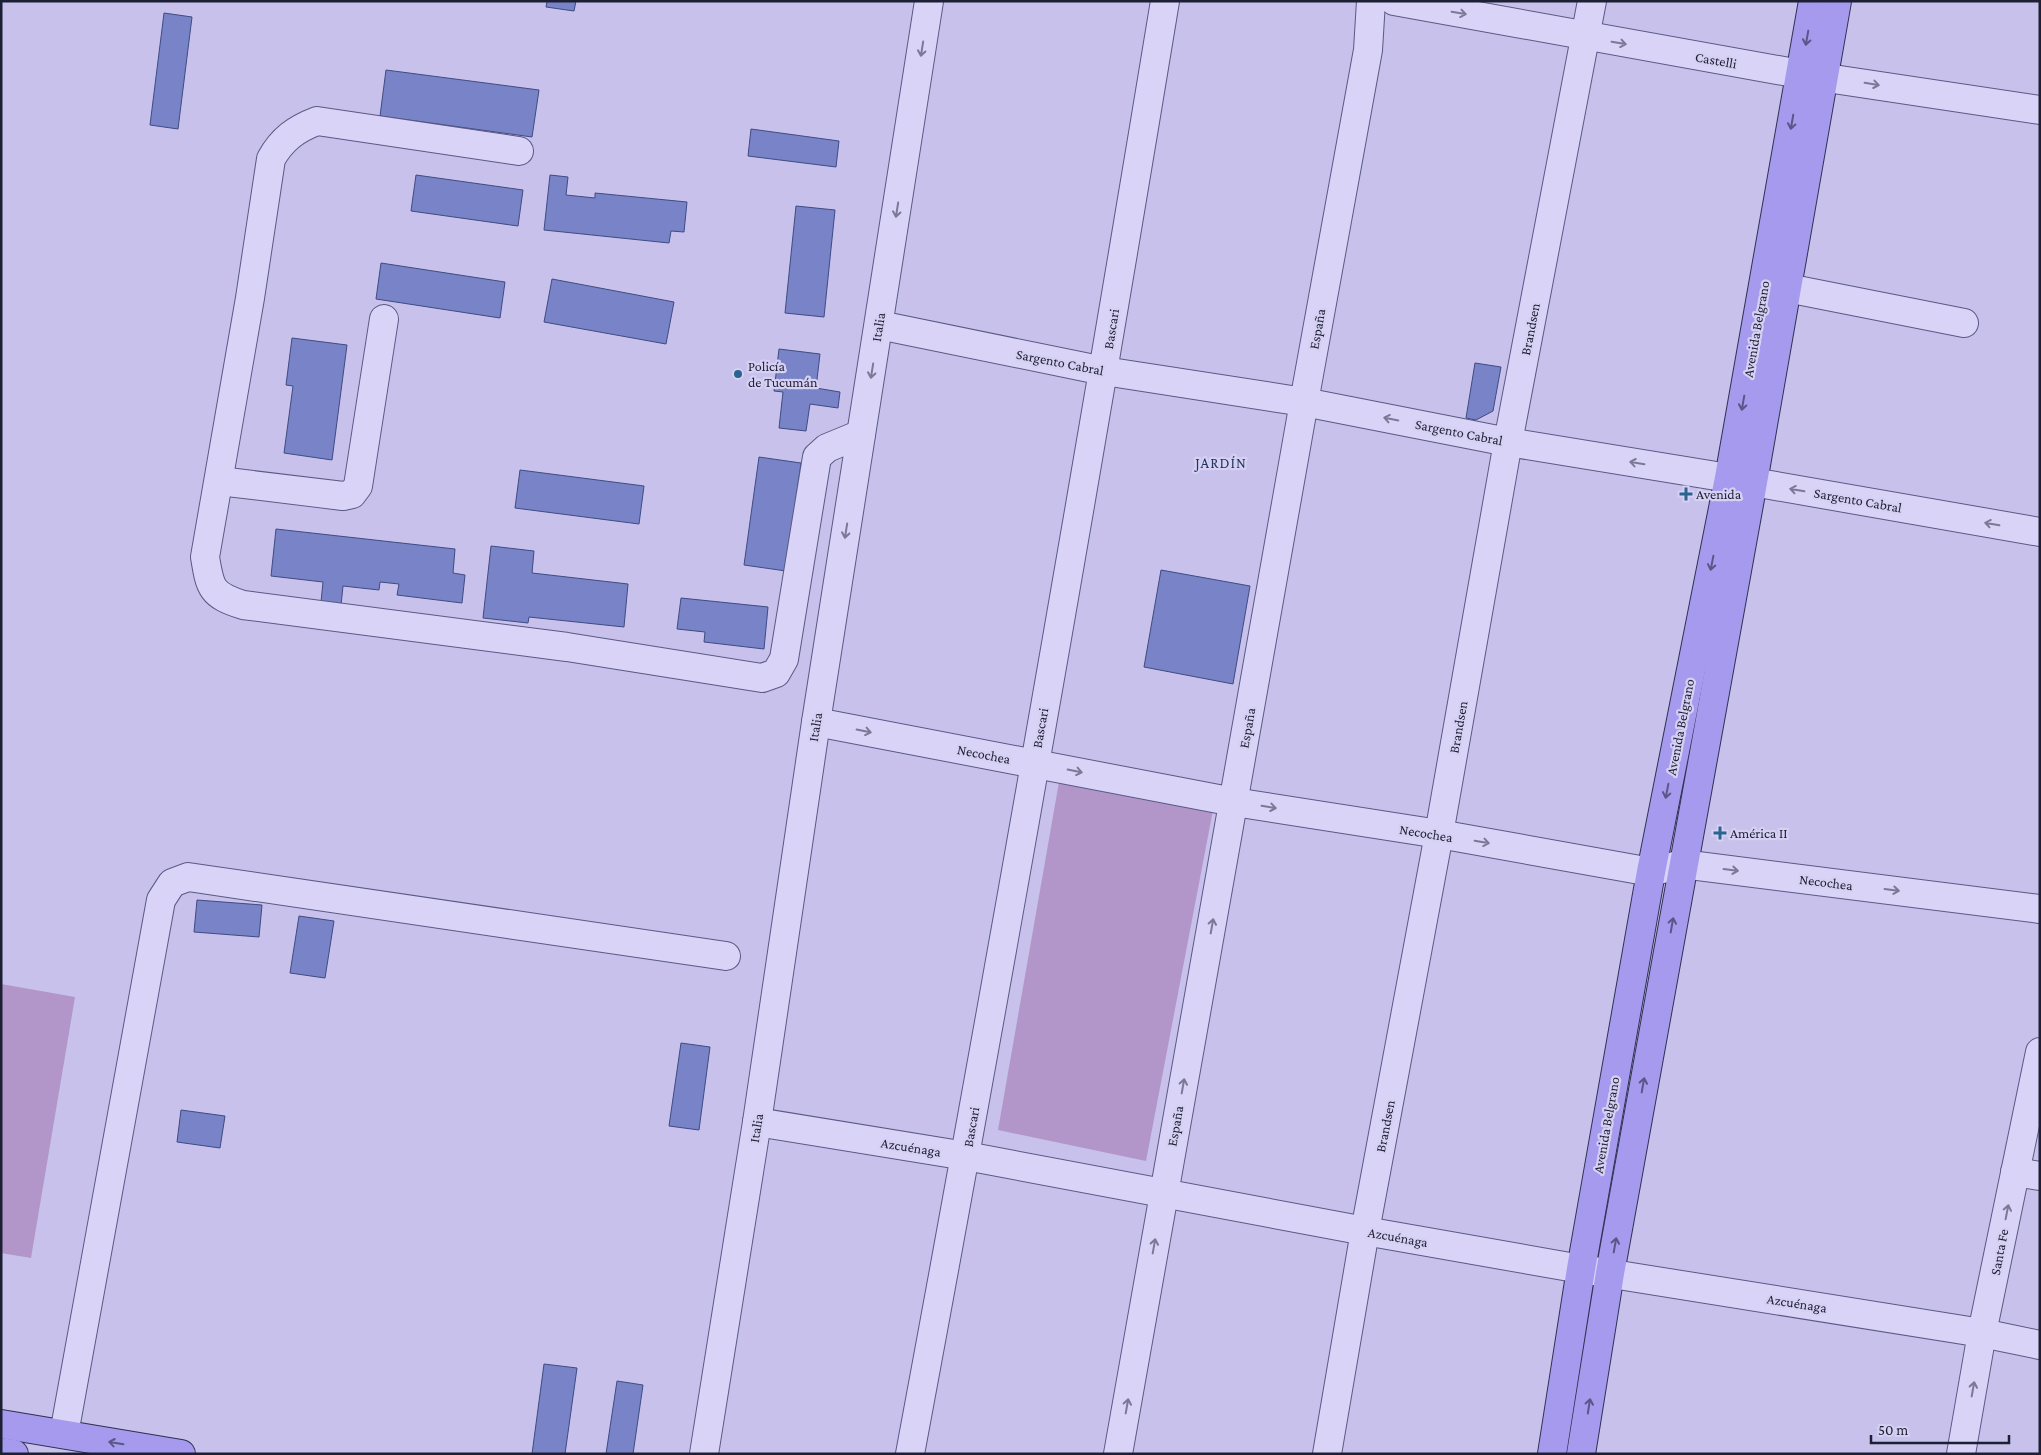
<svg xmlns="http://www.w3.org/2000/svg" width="2041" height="1455" font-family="'Crimson Pro',serif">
  <rect width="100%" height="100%" fill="#c7c1eb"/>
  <g fill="#b296c9">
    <polygon points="1059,782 1213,810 1146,1161 998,1130"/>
    <polygon points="1,984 75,997 31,1258 1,1253"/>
  </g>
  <g fill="#7883c8" stroke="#404b82">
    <polygon points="547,1 576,1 574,11 546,7"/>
    <polygon points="164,13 192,17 178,129 150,125"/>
    <polygon points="386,70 539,90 532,137 380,116"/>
    <polygon points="751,129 839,141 836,167 748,156"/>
    <polygon points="416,175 523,190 518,226 411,211"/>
    <polygon points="550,175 568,177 566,195 595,198 595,193 687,202 684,232 671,231 669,243 544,230"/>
    <polygon points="796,206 835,210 824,317 785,313"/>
    <polygon points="381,263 505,282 500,318 376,299"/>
    <polygon points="552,279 674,302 666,344 544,322"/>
    <polygon points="292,338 347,345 332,460 284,453 293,386 286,385"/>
    <polygon points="779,349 820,354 816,388 840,392 838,408 810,404 806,431 779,428 783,392 774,391"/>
    <polygon points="1475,363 1501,367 1493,411 1476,420 1466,418"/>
    <polygon points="759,457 801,463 786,571 744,565"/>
    <polygon points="520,470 644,486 639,524 515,508"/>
    <polygon points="276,529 455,549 453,573 465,575 462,603 397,595 399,584 380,582 379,590 343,586 340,615 320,612 323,582 271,576"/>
    <polygon points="491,546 534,551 532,573 628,584 624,627 529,617 528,623 483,618"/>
    <polygon points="1161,570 1250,586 1233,684 1144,667"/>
    <polygon points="681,598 768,607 764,649 704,642 705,632 677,629"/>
    <polygon points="197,900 262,905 259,937 194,932"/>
    <polygon points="299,916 334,921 325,978 290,973"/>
    <polygon points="681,1043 710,1047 699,1130 669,1126"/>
    <polygon points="181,1110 225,1116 220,1148 177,1142"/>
    <polygon points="544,1364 577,1368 565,1454 532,1454"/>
    <polygon points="617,1381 643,1385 633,1454 606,1454"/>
  </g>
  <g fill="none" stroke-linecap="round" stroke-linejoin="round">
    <defs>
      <g id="minor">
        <polyline points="1394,1 1800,74 2040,110"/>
        <path d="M519,151l-202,-30c-21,8 -35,18 -46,38l-21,139 -45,259c5,31 6,38 38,48l324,42 195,31 14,-5 8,-14 33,-202 10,-9 34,-14"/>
        <polyline points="1787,288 1964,323"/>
        <polyline points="879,325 1104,371 1304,402 1508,442 1753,482 2040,532"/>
        <polyline points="219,481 343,496 352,494 358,486 384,319"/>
        <polyline points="816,722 1234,802 1439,834 1651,872 1682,864 2040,909"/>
        <polyline points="757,1122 966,1156 1365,1231 1581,1269 1982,1333 2040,1345"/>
        <polyline points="2015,1172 2040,1176"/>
        <polyline points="64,1434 161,900 172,883 188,877 726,956"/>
        <polyline points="704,1454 757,1122 816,722 929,1"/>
        <path d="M910,1454c90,-483 175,-968 255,-1453"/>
        <polyline points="1118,1454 1304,402 1368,50 1371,1"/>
        <polyline points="1327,1454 1365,1231 1439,834 1508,442 1592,1"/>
        <polyline points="1961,1454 1982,1333 2040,1052"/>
      </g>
      <g id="major">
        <polyline points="1,1424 181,1454"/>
        <polyline points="1,1452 14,1454"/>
        <polyline points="1552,1454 1581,1269 1651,872 1729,478 1813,1"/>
        <polyline points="1581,1454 1610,1273 1753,482 1837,1"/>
      </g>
    </defs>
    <use href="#minor" stroke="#595a84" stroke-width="30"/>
    <use href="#major" stroke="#2e3152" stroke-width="30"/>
    <use href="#minor" stroke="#d9d3f7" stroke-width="28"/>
    <use href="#major" stroke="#a59aee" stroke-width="28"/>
  </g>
  <defs><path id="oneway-shaft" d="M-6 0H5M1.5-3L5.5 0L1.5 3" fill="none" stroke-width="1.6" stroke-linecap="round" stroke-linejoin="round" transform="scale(1.25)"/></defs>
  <g stroke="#7b7996">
    <use href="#oneway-shaft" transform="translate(1459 13) rotate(10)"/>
    <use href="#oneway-shaft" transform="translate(1619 43) rotate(10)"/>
    <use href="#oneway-shaft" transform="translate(922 49) rotate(99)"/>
    <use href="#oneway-shaft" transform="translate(1872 84) rotate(9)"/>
    <use href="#oneway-shaft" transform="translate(897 210) rotate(99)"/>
    <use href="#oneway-shaft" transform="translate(872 371) rotate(99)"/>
    <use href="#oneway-shaft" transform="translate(1391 419) rotate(-169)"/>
    <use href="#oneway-shaft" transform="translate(1637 463) rotate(-171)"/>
    <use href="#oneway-shaft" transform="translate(1797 490) rotate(-170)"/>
    <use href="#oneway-shaft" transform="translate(1992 524) rotate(-170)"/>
    <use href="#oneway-shaft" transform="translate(846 531) rotate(99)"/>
    <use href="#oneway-shaft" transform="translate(864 731) rotate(11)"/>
    <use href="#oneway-shaft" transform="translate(1075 771) rotate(11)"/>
    <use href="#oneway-shaft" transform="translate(1269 807) rotate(9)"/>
    <use href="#oneway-shaft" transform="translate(1482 842) rotate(10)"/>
    <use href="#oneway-shaft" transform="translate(1731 870) rotate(7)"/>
    <use href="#oneway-shaft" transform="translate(1892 890) rotate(7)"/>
    <use href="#oneway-shaft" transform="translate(1212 926) rotate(-80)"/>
    <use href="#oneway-shaft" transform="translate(1183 1086) rotate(-80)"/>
    <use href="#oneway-shaft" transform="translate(2007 1212) rotate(-79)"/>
    <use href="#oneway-shaft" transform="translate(1154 1246) rotate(-80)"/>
    <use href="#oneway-shaft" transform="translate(1973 1389) rotate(-80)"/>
    <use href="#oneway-shaft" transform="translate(1127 1406) rotate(-80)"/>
  </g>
  <g stroke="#5a5688">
    <use href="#oneway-shaft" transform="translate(1807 38) rotate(100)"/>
    <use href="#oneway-shaft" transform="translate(1792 122) rotate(100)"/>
    <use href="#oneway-shaft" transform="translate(1743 403) rotate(100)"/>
    <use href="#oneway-shaft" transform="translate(1712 563) rotate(101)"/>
    <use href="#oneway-shaft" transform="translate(1667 791) rotate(101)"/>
    <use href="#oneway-shaft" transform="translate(1672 925) rotate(-80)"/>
    <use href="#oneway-shaft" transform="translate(1643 1085) rotate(-80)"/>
    <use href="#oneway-shaft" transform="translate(1615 1245) rotate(-80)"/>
    <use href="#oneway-shaft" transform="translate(1589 1406) rotate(-81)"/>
    <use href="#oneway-shaft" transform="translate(116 1443) rotate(-171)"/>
  </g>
  <g fill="#2c6490" stroke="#d6d0f3" stroke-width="2">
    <circle cx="738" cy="374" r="5"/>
    <path d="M1683.5 486.5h5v5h5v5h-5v5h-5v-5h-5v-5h5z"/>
    <path d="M1717.5 825.5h5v5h5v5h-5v5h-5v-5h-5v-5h5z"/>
  </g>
  <g text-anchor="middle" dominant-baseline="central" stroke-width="4.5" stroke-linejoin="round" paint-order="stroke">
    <g font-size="14" fill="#1d1f34" stroke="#d6d0f3">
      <text transform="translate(1716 60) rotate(10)">Castelli</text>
      <text transform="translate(878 327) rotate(-81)">Italia</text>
      <text transform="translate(1111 329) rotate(-81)">Bascari</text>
      <text transform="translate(1317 329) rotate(-80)">España</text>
      <text transform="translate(1530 329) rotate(-79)">Brandsen</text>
      <text transform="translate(1756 329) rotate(-80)">Avenida Belgrano</text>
      <text transform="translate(1060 362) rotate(11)">Sargento Cabral</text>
      <text transform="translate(1459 432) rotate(11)">Sargento Cabral</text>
      <text transform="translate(1858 500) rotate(10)">Sargento Cabral</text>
      <text transform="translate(815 727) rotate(-81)">Italia</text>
      <text transform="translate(1458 727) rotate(-80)">Brandsen</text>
      <text transform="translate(1680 727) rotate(-79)">Avenida Belgrano</text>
      <text transform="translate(1040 728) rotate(-80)">Bascari</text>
      <text transform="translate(1247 728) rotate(-80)">España</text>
      <text transform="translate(984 754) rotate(11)">Necochea</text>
      <text transform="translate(1426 833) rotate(9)">Necochea</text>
      <text transform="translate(1826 882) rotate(7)">Necochea</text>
      <text transform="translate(1606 1125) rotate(-80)">Avenida Belgrano</text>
      <text transform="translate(1175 1126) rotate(-80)">España</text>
      <text transform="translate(1385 1126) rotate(-79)">Brandsen</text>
      <text transform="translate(971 1127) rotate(-80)">Bascari</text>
      <text transform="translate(756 1128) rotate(-81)">Italia</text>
      <text transform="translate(911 1147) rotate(9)">Azcuénaga</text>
      <text transform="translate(1398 1237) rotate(10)">Azcuénaga</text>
      <text transform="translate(1999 1252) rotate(-79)">Santa Fe</text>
      <text transform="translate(1797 1303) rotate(9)">Azcuénaga</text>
    </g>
    <g font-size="14" fill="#1d1f34" stroke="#d6d0f3" text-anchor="start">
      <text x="748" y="366">Policía<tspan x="748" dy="16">de Tucumán</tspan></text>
      <text x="1696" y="494">Avenida</text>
      <text x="1730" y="833">América II</text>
    </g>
    <g font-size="15" letter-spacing="1" fill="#1f355f" stroke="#d6d0f3">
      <text x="1221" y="463">JARDÍN</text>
    </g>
  </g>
  <rect width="2041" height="1455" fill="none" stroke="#1d1f34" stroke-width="5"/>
  <path d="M1871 1435v8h138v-8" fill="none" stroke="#1d1f34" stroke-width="2.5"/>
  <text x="1878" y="1435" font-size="15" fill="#1d1f34" stroke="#d6d0f3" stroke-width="4" paint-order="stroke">50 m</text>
</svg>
